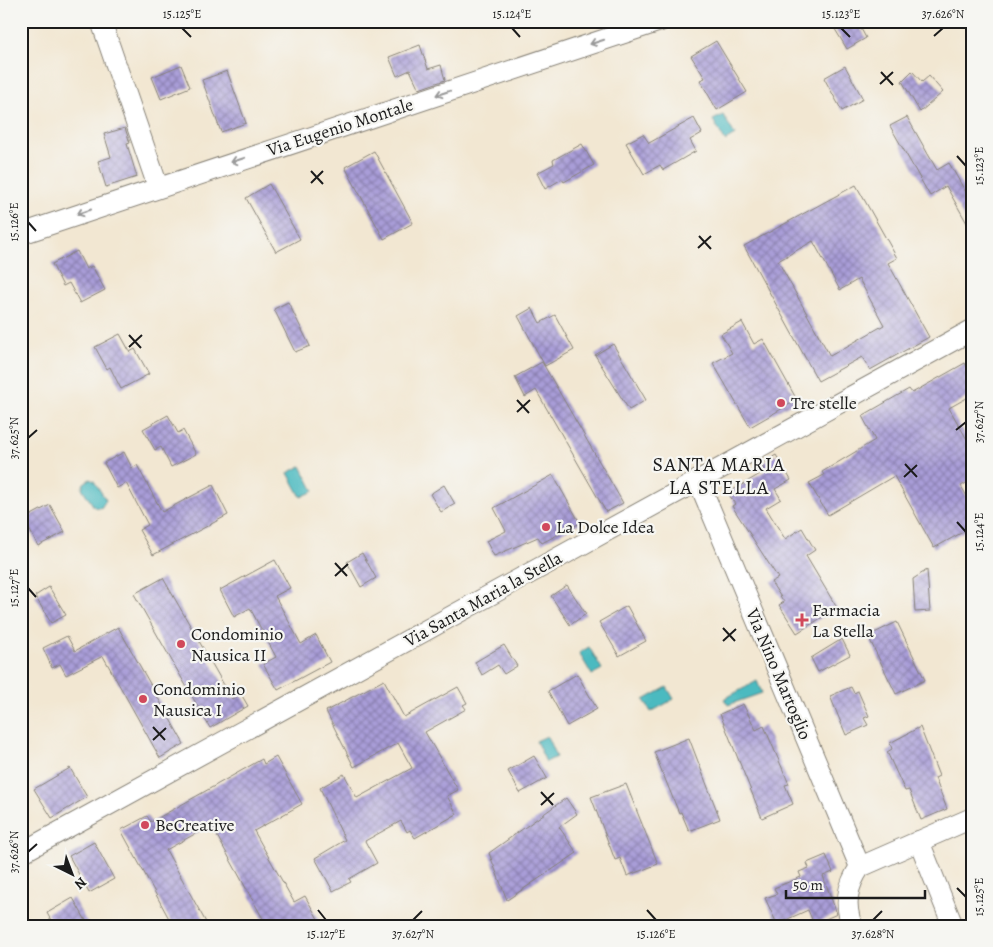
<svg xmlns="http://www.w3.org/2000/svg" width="993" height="947" font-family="Alegreya,serif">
  <defs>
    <pattern id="building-cross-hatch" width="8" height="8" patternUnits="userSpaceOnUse" patternTransform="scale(1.25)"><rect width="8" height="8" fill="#a99dd8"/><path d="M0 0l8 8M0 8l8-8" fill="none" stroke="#897fae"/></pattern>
  </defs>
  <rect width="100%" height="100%" fill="#f6f6f2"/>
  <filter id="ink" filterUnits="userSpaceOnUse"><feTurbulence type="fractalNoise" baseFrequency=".02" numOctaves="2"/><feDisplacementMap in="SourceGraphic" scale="10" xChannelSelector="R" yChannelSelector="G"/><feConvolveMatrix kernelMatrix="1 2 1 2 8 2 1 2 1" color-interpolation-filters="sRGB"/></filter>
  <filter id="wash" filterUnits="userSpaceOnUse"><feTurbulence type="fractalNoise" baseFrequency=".0096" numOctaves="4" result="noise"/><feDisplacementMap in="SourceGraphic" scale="20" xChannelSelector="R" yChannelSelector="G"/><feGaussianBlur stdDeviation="1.12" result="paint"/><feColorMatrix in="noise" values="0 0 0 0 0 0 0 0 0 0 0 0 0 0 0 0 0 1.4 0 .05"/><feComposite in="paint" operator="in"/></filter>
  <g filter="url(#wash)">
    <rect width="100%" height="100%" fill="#f2e7d2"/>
    <g fill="#4bbac0" stroke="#346b6e">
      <polygon points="723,115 735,135 725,141 713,120"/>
      <polygon points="301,466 314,491 301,497 288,473"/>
      <polygon points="90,479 94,481 106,500 101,508 94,507 82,488 84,483"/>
      <polygon points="589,647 602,669 592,675 579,653"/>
      <polygon points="757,681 762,693 728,705 724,699"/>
      <polygon points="667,687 674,699 651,712 644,700"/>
      <polygon points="547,736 556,757 546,762 536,741"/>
    </g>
    <g id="blocks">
      <g fill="url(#building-cross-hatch)" fill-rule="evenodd">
        <polygon points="830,21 857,21 866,38 847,49"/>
        <polygon points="716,41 747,92 717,110 700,80 705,78 691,56"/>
        <polygon points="420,45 428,69 441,65 445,80 419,89 410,70 397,76 389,57"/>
        <polygon points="181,65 190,87 161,99 152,77"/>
        <polygon points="845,66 863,99 842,111 824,78"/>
        <polygon points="227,71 246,123 221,132 202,80"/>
        <polygon points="912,71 922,82 929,76 943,92 920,112 902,81"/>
        <polygon points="907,117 937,170 949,163 972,203 972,232 946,186 930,196 890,126"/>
        <polygon points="694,118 702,133 690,140 696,151 663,170 660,165 644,174 626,143 643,134 649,143"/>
        <polygon points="125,128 130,143 127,144 137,177 106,187 98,161 111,157 104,134"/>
        <polygon points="582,144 594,165 564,182 562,179 545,189 537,173 554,164 553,160"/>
        <polygon points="374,151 413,223 384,239 345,167"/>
        <polygon points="269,184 300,239 276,252 246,198"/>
        <path d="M856,185l41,73 -9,5 41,74 -59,33 -8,-13 -44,24 -74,-135zM813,241l27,49 19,-11 25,46 -54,31 -52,-95z"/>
        <polygon points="77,251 86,269 92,266 105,290 80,303 69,283 63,286 52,264"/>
        <polygon points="288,302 310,346 295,352 274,309"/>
        <polygon points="532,308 540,323 555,315 574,350 545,366 518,316"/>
        <polygon points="742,322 754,344 763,339 797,400 750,427 713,363 732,353 721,334"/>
        <polygon points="120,334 130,352 135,349 149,374 121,389 110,367 107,369 95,347"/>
        <polygon points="613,344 646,400 629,410 595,355"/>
        <polygon points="542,362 623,503 606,512 536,390 525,397 515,377"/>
        <polygon points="965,363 972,374 972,395 949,408 972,448 972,480 961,486 972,505 972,527 934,548 894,476 828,515 809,483 824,475 822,472 875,440 862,416 909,389 912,393"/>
        <polygon points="168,415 178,433 183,430 196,454 171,467 161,447 155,450 143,429"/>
        <polygon points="124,452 132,468 137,465 162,512 213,485 228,515 153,555 139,530 148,525 126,483 117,488 104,463"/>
        <polygon points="776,455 791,480 775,489 781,499 766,508 785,539 802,528 815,550 806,556 837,608 797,633 779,605 784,602 771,582 778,578 732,506 735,504 728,493 765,471 761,464"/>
        <polygon points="553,475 580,523 542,543 538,537 494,556 486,541 506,531 494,508"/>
        <polygon points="444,485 455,504 441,512 430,494"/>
        <polygon points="50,505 65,532 38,546 24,519"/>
        <polygon points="362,553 376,578 361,587 347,562"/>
        <polygon points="275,560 290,588 275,596 301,644 316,635 330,662 278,690 263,664 276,657 250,608 234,617 220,590"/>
        <polygon points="927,570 930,611 915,612 913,579"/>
        <polygon points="163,578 232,699 241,694 248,706 210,728 134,594"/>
        <polygon points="567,585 586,614 570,625 551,596"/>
        <polygon points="49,587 66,615 51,623 35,596"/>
        <polygon points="627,606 646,641 619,656 599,622"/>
        <polygon points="897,622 925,680 896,694 868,636"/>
        <polygon points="118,627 184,744 160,758 103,656 66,675 60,664 52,668 43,648 67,636 75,651"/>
        <polygon points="842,639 850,655 818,672 811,658"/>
        <polygon points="504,645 517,666 504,674 498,665 482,675 475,662"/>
        <polygon points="577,674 597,709 567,726 548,691"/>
        <polygon points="384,680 404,717 458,687 467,703 463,705 466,709 425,732 458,790 447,796 457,814 415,838 410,830 407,832 401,821 365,841 377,863 349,879 351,882 333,891 315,858 345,840 320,788 344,774 357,798 412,768 398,743 354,767 326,711"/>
        <polygon points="851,687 854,693 858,691 869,716 864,718 868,725 846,735 830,696"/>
        <polygon points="743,704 756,730 764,726 789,784 785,785 793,804 762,818 720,714"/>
        <polygon points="920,727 939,776 935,778 947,809 921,820 909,790 905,791 887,752 892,749 890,743"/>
        <polygon points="689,738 720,819 689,831 681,812 679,813 654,752"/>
        <polygon points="534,756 547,778 520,793 508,771"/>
        <polygon points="276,757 302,804 254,831 294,902 305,896 322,926 267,926 211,825 166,850 208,926 173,926 121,830 147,816 151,822 262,759 264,764"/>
        <polygon points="70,768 87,797 52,818 34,789"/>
        <polygon points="626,784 658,864 627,876 620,858 615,860 591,797"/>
        <polygon points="566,798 577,814 559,827 577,853 507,900 489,853"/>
        <polygon points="94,842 114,879 89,893 69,856"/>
        <polygon points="826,855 833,872 823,876 837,914 814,924 808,910 777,924 765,898 777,894 774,888 801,877 799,872 809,868 807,863"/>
        <polygon points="73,898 89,926 54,926 47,913"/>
      </g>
    </g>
  </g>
  <g filter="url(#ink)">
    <use href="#blocks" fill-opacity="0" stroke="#878277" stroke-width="1"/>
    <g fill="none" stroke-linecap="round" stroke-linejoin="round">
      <defs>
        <g id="minor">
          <polyline points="101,21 158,187"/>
          <polyline points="21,234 660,21"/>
          <polyline points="698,480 860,867"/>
          <polyline points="919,841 953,926"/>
          <polyline points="21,853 972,330"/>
          <path d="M852,926c-8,-22 -5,-40 8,-59l112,-49"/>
        </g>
      </defs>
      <use href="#minor" stroke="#878277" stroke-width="22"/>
      <use href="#minor" stroke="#fff" stroke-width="20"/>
    </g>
    <defs><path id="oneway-shaft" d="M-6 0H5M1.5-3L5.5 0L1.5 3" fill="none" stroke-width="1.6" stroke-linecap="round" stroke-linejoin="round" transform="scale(1.25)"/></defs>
    <g stroke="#999">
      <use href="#oneway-shaft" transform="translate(597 42) rotate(162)"/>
      <use href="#oneway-shaft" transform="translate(443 93) rotate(162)"/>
      <use href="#oneway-shaft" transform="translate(238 160) rotate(162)"/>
      <use href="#oneway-shaft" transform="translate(84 212) rotate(161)"/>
    </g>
  </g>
  <path fill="none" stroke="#1c1c1c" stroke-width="2" d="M182,28l9,9M512,28l8,9M841,28l9,9M934,36l9,-8M881,72l12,13M880,84l13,-12M957,156l9,10M311,171l12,13M311,183l12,-12M28,222l8,9M699,236l12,13M698,248l13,-12M129,335l12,13M129,347l13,-12M517,400l12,13M517,412l13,-12M956,430l10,-8M28,438l9,-8M905,464l12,13M904,477l13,-12M957,522l9,10M335,563l12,13M335,576l13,-12M28,588l8,9M723,628l12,13M723,641l13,-12M153,727l12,13M153,740l13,-12M541,792l12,13M541,805l13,-12M28,852l9,-8M957,888l9,9M318,910l8,10M647,910l9,10M413,920l9,-9M873,920l9,-9"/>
  <g fill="#d1495b" stroke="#f6f6f2" stroke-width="2">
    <circle cx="781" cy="403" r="5"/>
    <circle cx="546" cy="527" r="5"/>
    <path d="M799.5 612.5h5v5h5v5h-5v5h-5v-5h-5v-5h5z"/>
    <circle cx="181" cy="644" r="5"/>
    <circle cx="143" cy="699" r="5"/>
    <circle cx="145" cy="825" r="5"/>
  </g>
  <g text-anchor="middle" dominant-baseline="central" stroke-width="4.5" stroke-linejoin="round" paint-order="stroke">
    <g font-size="18" fill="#1c1c1c" stroke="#f6f6f2">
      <text transform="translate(340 127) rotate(-18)">Via Eugenio Montale</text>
      <text transform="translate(483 599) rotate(-29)">Via Santa Maria la Stella</text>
      <text transform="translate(779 674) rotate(67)">Via Nino Martoglio</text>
    </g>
    <g font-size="18" fill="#1c1c1c" stroke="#f6f6f2" text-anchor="start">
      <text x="791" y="403">Tre stelle</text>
      <text x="556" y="527">La Dolce Idea</text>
      <text x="812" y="610">Farmacia<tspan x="812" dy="21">La Stella</tspan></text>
      <text x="191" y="634">Condominio<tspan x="191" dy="21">Nausica II</tspan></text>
      <text x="153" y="689">Condominio<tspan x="153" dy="21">Nausica I</tspan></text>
      <text x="155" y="825">BeCreative</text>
    </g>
    <g font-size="20" letter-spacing="1" fill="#1c1c1c" stroke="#f6f6f2">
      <text x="719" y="464">SANTA MARIA<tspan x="719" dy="23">LA STELLA</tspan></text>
    </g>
  </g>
  <rect width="993" height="947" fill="none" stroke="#f6f6f2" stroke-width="55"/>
  <g transform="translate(72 874) rotate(138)" stroke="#f6f6f2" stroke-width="4" paint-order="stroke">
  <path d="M0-4L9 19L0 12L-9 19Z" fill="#1c1c1c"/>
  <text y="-8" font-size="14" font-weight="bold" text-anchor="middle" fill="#1c1c1c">N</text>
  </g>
  <path d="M786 890v8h139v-8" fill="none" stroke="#1c1c1c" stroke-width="2.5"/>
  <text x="793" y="890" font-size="15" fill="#1c1c1c" stroke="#f6f6f2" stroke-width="4" paint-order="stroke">50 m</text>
  <rect x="28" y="28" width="938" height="892" fill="none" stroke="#1c1c1c" stroke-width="2"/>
  <g font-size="12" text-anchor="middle" fill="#1c1c1c">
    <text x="182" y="18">15.125°E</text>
    <text x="512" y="18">15.124°E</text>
    <text x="841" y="18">15.123°E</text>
    <text x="943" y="18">37.626°N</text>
    <text transform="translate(979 166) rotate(-90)" y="4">15.123°E</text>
    <text transform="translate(14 222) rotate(-90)" y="4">15.126°E</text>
    <text transform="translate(979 422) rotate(-90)" y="4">37.627°N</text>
    <text transform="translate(14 438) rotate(-90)" y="4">37.625°N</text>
    <text transform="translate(979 532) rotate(-90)" y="4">15.124°E</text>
    <text transform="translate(14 588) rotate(-90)" y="4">15.127°E</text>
    <text transform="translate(14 852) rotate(-90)" y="4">37.626°N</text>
    <text transform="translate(979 897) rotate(-90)" y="4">15.125°E</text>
    <text x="326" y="938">15.127°E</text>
    <text x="413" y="938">37.627°N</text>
    <text x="656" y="938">15.126°E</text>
    <text x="873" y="938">37.628°N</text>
  </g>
</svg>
